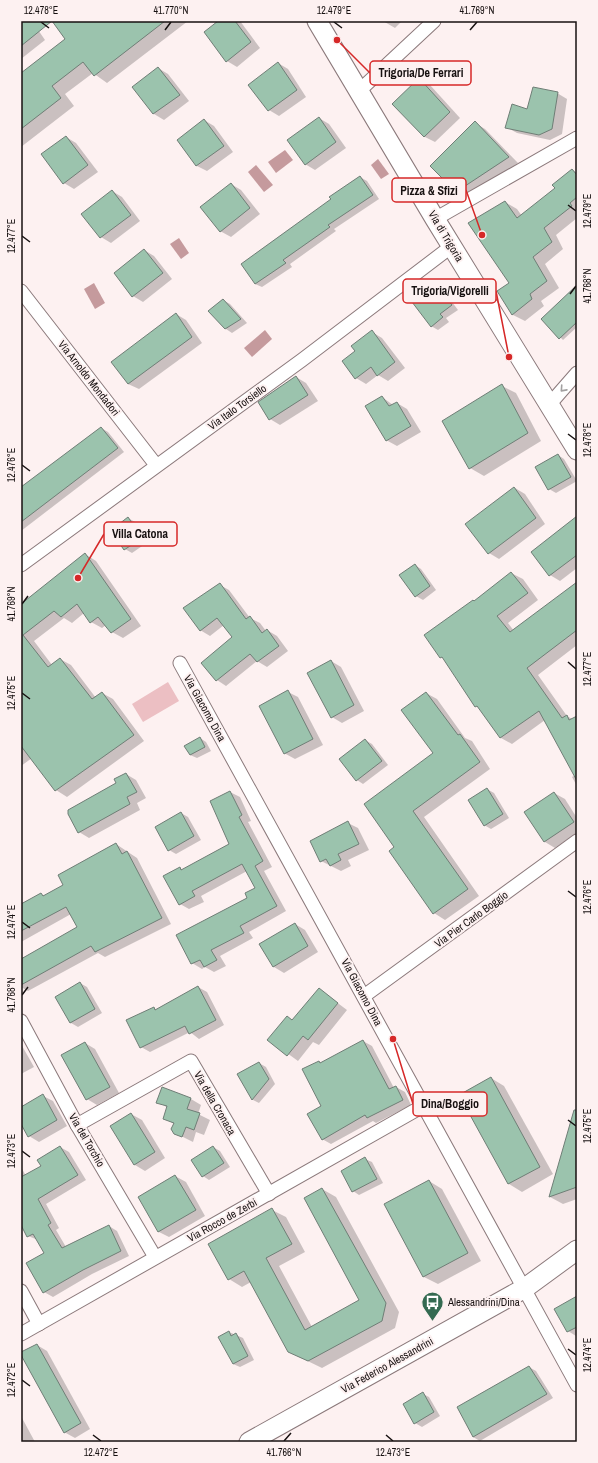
<svg xmlns="http://www.w3.org/2000/svg" width="598" height="1463" font-family="'Archivo Narrow',sans-serif">
  <rect width="100%" height="100%" fill="#fdf1f1"/>
  <polygon fill="#ecbfc3" points="168,682 179,701 143,722 132,704"/>
  <g fill="#c59a9d">
    <polygon points="285,150 293,160 276,173 268,162"/>
    <polygon points="378,159 389,174 381,179 371,165"/>
    <polygon points="256,165 273,185 264,192 248,172"/>
    <polygon points="179,238 189,253 181,259 170,244"/>
    <polygon points="94,283 105,303 95,309 84,289"/>
    <polygon points="265,330 272,339 252,357 244,348"/>
  </g>
  <g fill="#0003">
    <polygon points="21,21 32,21 45,40 21,59"/>
    <polygon points="53,21 188,21 107,83 93,73 65,94 74,106 21,147 21,75 67,39"/>
    <polygon points="219,21 240,21 260,48 237,67 227,61"/>
    <polygon points="383,21 402,21 395,28"/>
    <polygon points="278,63 288,69 306,97 279,116 269,110"/>
    <polygon points="158,68 168,74 189,101 164,120 154,114"/>
    <polygon points="420,79 430,85 460,118 435,142 425,137 394,104"/>
    <polygon points="557,93 567,99 562,134 550,140 517,133 506,127 527,111"/>
    <polygon points="319,118 329,124 346,148 315,170 305,164"/>
    <polygon points="204,120 214,126 233,152 207,171 197,166 178,140"/>
    <polygon points="475,123 485,129 518,163 467,197 457,191"/>
    <polygon points="66,137 76,143 98,172 74,189 64,183"/>
    <polygon points="572,170 577,173 577,218 556,235 563,249 545,264 559,288 541,301 544,306 525,321 513,315 499,292 510,283 505,202 517,209 522,216 556,188"/>
    <polygon points="360,177 367,181 379,199 334,229 336,231 290,264 292,267 262,287 255,284 332,199"/>
    <polygon points="231,184 241,190 260,214 231,237 220,231"/>
    <polygon points="112,191 122,197 140,221 111,243 101,237"/>
    <polygon points="144,250 154,256 172,279 143,302 133,296"/>
    <polygon points="577,286 577,327 563,340 542,319"/>
    <polygon points="439,290 446,294 458,310 446,318 449,322 438,330 431,326 424,294 430,297"/>
    <polygon points="223,300 230,304 247,323 232,333 226,329 209,311"/>
    <polygon points="176,314 186,320 202,343 139,389 128,384"/>
    <polygon points="372,332 382,338 405,368 388,381 378,375 366,384 356,378 356,351"/>
    <polygon points="296,377 306,383 318,401 280,425 270,419"/>
    <polygon points="502,386 516,393 541,441 484,476 470,468"/>
    <polygon points="382,397 393,405 397,403 407,409 421,432 397,446 386,440"/>
    <polygon points="101,428 108,432 124,452 21,531 21,489"/>
    <polygon points="558,455 564,459 577,481 556,493 549,489"/>
    <polygon points="515,488 525,494 545,524 499,559 489,553"/>
    <polygon points="577,517 577,568 560,581 550,575 532,552"/>
    <polygon points="128,518 135,522 148,542 132,553 125,549 124,528"/>
    <polygon points="85,554 96,561 141,626 123,638 112,632 106,625 102,628 91,622 84,613 72,623 64,618 34,641 52,665 60,659 71,665 96,698 102,693 113,699 144,741 67,797 56,790 32,758 21,766 21,615"/>
    <polygon points="415,565 421,569 436,590 423,600 416,596"/>
    <polygon points="511,573 523,579 538,600 508,623 514,631 577,583 577,645 538,675 567,716 572,719 577,717 577,786 572,777 575,775 545,720 512,744 501,738 480,709 476,706 445,659 441,657 475,602"/>
    <polygon points="220,585 229,590 250,618 260,623 266,631 267,630 277,636 288,651 267,667 257,661 226,686 217,680 234,638 224,625 210,636 200,630"/>
    <polygon points="331,661 341,667 364,711 342,723 332,717"/>
    <polygon points="288,692 298,697 323,745 295,759 284,753"/>
    <polygon points="426,693 437,699 465,738 472,741 490,769 424,817 479,896 445,920 434,913 396,847 435,753"/>
    <polygon points="200,738 206,742 211,751 197,758 190,755"/>
    <polygon points="365,740 372,744 388,765 363,784 357,780"/>
    <polygon points="126,774 136,780 146,798 137,803 140,810 89,838 79,832"/>
    <polygon points="487,789 494,793 509,818 491,829 484,825"/>
    <polygon points="230,792 240,797 251,821 248,822 272,867 264,871 286,911 249,932 253,938 220,956 226,966 214,972 205,967 202,969 192,963 256,888 247,871 201,896 204,902 189,909 180,904 180,868 183,870 230,844"/>
    <polygon points="554,793 565,799 577,818 577,833 555,848 545,842 525,812"/>
    <polygon points="181,813 188,817 201,840 176,854 169,850"/>
    <polygon points="348,823 358,828 369,850 348,860 351,866 341,871 321,861"/>
    <polygon points="116,844 137,858 171,924 105,957 98,953 28,991 21,987 21,960 79,928 71,914 21,942 21,905 41,894 45,896 65,885"/>
    <polygon points="295,924 305,930 318,952 284,973 274,967 260,944"/>
    <polygon points="80,983 87,987 102,1013 78,1027 71,1023 56,997"/>
    <polygon points="198,987 207,992 224,1025 199,1039 190,1032 150,1052 141,1047 154,1008 157,1010"/>
    <polygon points="319,989 347,1010 319,1045 313,1042 298,1061 269,1040 293,1021"/>
    <polygon points="363,1041 372,1046 394,1088 396,1087 405,1092 411,1105 376,1123 373,1121 331,1144 322,1139 319,1062 322,1063"/>
    <polygon points="85,1043 95,1049 119,1093 97,1105 87,1099 63,1056"/>
    <polygon points="21,1044 34,1067 21,1074"/>
    <polygon points="259,1063 266,1067 275,1084 259,1103 253,1100 238,1074"/>
    <polygon points="491,1078 504,1086 553,1174 522,1192 509,1184 460,1095"/>
    <polygon points="163,1089 191,1099 201,1105 198,1114 210,1120 204,1135 196,1132 193,1142 175,1133 174,1124 164,1118 168,1108 158,1102"/>
    <polygon points="43,1096 53,1101 67,1126 39,1142 29,1136 21,1122 21,1108"/>
    <polygon points="577,1113 577,1199 563,1204 550,1197"/>
    <polygon points="131,1114 142,1120 165,1158 145,1171 135,1165"/>
    <polygon points="60,1147 69,1152 86,1180 46,1204 59,1228 56,1230 66,1247 109,1226 117,1231 129,1256 92,1274 53,1297 44,1292 46,1253 38,1240 28,1236 21,1223 21,1167 26,1176 42,1166"/>
    <polygon points="213,1147 220,1151 230,1167 209,1180 203,1176"/>
    <polygon points="365,1159 372,1162 383,1183 359,1195 353,1191"/>
    <polygon points="175,1176 186,1182 205,1216 169,1237 159,1232 139,1197"/>
    <polygon points="429,1181 442,1189 481,1261 438,1284 424,1277 385,1204"/>
    <polygon points="322,1189 336,1197 399,1312 395,1328 322,1368 289,1352 251,1282 242,1287 229,1279 272,1210 286,1217 305,1252 279,1266 312,1327 361,1300"/>
    <polygon points="577,1297 577,1335 576,1336 568,1331"/>
    <polygon points="229,1332 243,1338 254,1360 240,1367 233,1364"/>
    <polygon points="37,1345 47,1351 90,1429 75,1438 64,1432"/>
    <polygon points="529,1367 536,1371 553,1398 480,1441 473,1437 459,1407"/>
    <polygon points="423,1394 429,1397 440,1416 422,1427 415,1423"/>
    <polygon points="21,1416 35,1442 21,1442"/>
  </g>
  <g fill="#9bc3ad" stroke="#6f7e76">
    <polygon points="21,21 52,21 21,46"/>
    <polygon points="52,21 165,21 94,76 83,62 52,86 61,98 21,129 21,73 65,39"/>
    <polygon points="218,21 235,21 251,42 226,62 204,32"/>
    <polygon points="278,62 297,90 268,111 248,85"/>
    <polygon points="158,67 180,95 153,114 132,87"/>
    <polygon points="419,78 450,112 424,137 392,104"/>
    <polygon points="533,87 558,92 552,129 539,135 505,128 512,104 527,109"/>
    <polygon points="319,117 336,142 305,165 287,140"/>
    <polygon points="204,119 224,146 196,166 177,140"/>
    <polygon points="475,121 509,157 456,192 430,166"/>
    <polygon points="66,136 88,165 63,184 41,154"/>
    <polygon points="572,169 577,175 577,197 570,203 572,206 544,228 552,242 533,257 547,281 530,294 532,299 512,315 497,291 509,283 468,223 505,201 517,218 555,188 552,185"/>
    <polygon points="360,176 373,195 328,225 330,227 283,260 286,263 255,284 241,264 331,199 329,197"/>
    <polygon points="231,183 250,208 220,232 200,207"/>
    <polygon points="112,190 131,215 100,238 81,214"/>
    <polygon points="144,249 163,273 132,297 114,273"/>
    <polygon points="577,285 577,322 559,339 541,319"/>
    <polygon points="439,289 452,305 440,314 443,317 431,327 412,302 424,293 428,298"/>
    <polygon points="223,299 241,319 225,329 208,311"/>
    <polygon points="176,313 192,337 128,384 111,362"/>
    <polygon points="372,330 395,362 377,376 371,367 355,379 342,361 355,351 351,346"/>
    <polygon points="296,376 308,395 269,420 258,402"/>
    <polygon points="502,384 528,433 469,469 442,421"/>
    <polygon points="382,396 389,406 397,402 411,426 386,441 365,406"/>
    <polygon points="101,427 118,448 21,522 21,487"/>
    <polygon points="558,454 571,477 548,490 535,467"/>
    <polygon points="514,487 536,518 488,554 465,524"/>
    <polygon points="577,516 577,555 549,576 531,552"/>
    <polygon points="128,517 142,538 124,550 113,534 122,528 119,524"/>
    <polygon points="85,553 131,619 111,633 98,617 90,623 77,604 61,617 54,611 23,635 48,667 60,658 92,699 102,692 134,735 55,791 21,746 21,604"/>
    <polygon points="415,564 430,586 415,597 399,575"/>
    <polygon points="511,572 528,593 497,616 510,632 577,582 577,630 527,668 562,718 567,715 569,720 577,716 577,781 539,711 500,738 477,706 475,707 442,657 440,658 424,635 473,600 474,601"/>
    <polygon points="220,583 246,619 250,616 262,633 267,629 279,646 257,662 250,654 216,681 201,663 232,637 217,618 200,631 183,608"/>
    <polygon points="331,660 354,705 331,718 307,673"/>
    <polygon points="288,690 313,739 284,754 259,706"/>
    <polygon points="426,692 458,735 460,734 480,762 413,811 468,889 433,914 389,851 394,847 364,804 433,753 401,710"/>
    <polygon points="200,737 205,747 190,755 184,746"/>
    <polygon points="365,739 382,761 356,781 339,759"/>
    <polygon points="126,773 137,792 127,797 130,804 78,833 68,814 68,810 116,783 114,779"/>
    <polygon points="487,788 503,814 484,826 468,800"/>
    <polygon points="230,791 242,815 239,817 263,861 255,866 277,906 240,926 244,933 211,950 217,960 204,967 200,960 191,964 176,935 247,898 245,893 255,888 242,864 192,891 195,896 179,905 163,876 180,867 181,870 229,844 210,801"/>
    <polygon points="554,792 574,822 544,842 524,812"/>
    <polygon points="181,812 194,836 168,851 155,827"/>
    <polygon points="348,821 359,844 338,854 341,860 330,866 326,859 320,862 310,841"/>
    <polygon points="116,843 122,854 127,851 162,918 95,952 91,946 21,985 21,959 77,927 66,907 21,931 21,904 41,893 43,896 63,885 58,875"/>
    <polygon points="295,923 308,946 273,967 259,944"/>
    <polygon points="80,982 95,1009 70,1023 55,997"/>
    <polygon points="198,986 216,1020 189,1034 185,1026 140,1048 126,1020 154,1007 155,1010"/>
    <polygon points="319,988 338,1003 308,1040 303,1036 287,1056 267,1040 287,1016 292,1020"/>
    <polygon points="363,1040 389,1089 396,1086 403,1100 367,1118 365,1115 322,1140 307,1114 321,1106 302,1069 319,1061 320,1063"/>
    <polygon points="85,1042 110,1087 86,1100 61,1055"/>
    <polygon points="259,1062 269,1079 252,1100 237,1074"/>
    <polygon points="491,1077 540,1167 508,1184 459,1095"/>
    <polygon points="162,1087 191,1098 187,1109 200,1113 194,1130 186,1127 182,1137 174,1134 171,1129 174,1123 163,1119 167,1106 156,1103"/>
    <polygon points="43,1094 57,1120 28,1137 21,1124 21,1107"/>
    <polygon points="574,1110 577,1110 577,1187 549,1197"/>
    <polygon points="131,1113 155,1152 134,1165 110,1126"/>
    <polygon points="60,1146 78,1175 38,1199 51,1223 48,1225 62,1248 109,1225 121,1251 83,1270 43,1293 26,1263 44,1253 33,1234 27,1237 21,1225 21,1177 41,1166 37,1160"/>
    <polygon points="213,1146 224,1163 202,1177 191,1160"/>
    <polygon points="365,1157 377,1179 352,1192 341,1171"/>
    <polygon points="175,1175 196,1210 158,1232 138,1197"/>
    <polygon points="429,1180 468,1253 423,1277 384,1204"/>
    <polygon points="322,1188 386,1303 382,1321 308,1361 288,1352 244,1271 228,1280 208,1244 272,1208 292,1244 266,1258 305,1330 359,1300 304,1198"/>
    <polygon points="577,1296 577,1327 567,1332 554,1309"/>
    <polygon points="229,1331 231,1336 236,1333 248,1356 233,1364 218,1337"/>
    <polygon points="37,1344 81,1423 64,1433 21,1355 21,1352"/>
    <polygon points="529,1366 547,1394 473,1437 457,1407"/>
    <polygon points="423,1392 434,1412 414,1424 403,1404"/>
  </g>
  <g fill="none" stroke-linecap="round" stroke-linejoin="round">
    <defs>
      <g id="street">
        <polyline points="359,91 434,21"/>
        <polyline points="435,219 577,138"/>
        <polyline points="21,291 156,465"/>
        <polyline points="549,405 577,373"/>
        <polyline points="21,565 302,360 452,246"/>
        <polyline points="180,663 577,1385"/>
        <polyline points="364,996 577,841"/>
        <polyline points="21,1021 77,1125 155,1257"/>
        <polyline points="77,1125 191,1061 269,1194"/>
        <polyline points="21,1291 39,1324"/>
        <polyline points="21,1334 423,1106"/>
      </g>
      <g id="secondary">
        <polyline points="317,21 435,219 577,450"/>
        <polyline points="249,1442 525,1288 577,1250"/>
      </g>
    </defs>
    <use href="#street" stroke="#8b797b" stroke-width="15"/>
    <use href="#secondary" stroke="#8b797b" stroke-width="21"/>
    <use href="#street" stroke="#fff" stroke-width="13"/>
    <use href="#secondary" stroke="#fff" stroke-width="19"/>
  </g>
  <defs><path id="oneway-chevron" d="M-2-3.5L2.5 0L-2 3.5" fill="none" stroke-width="1.6" stroke-linecap="round" stroke-linejoin="round"/></defs>
  <use stroke="#a2a0a0" href="#oneway-chevron" transform="translate(563 389) rotate(132)"/>
  <path fill="none" stroke="#171111" stroke-width="1.5" d="M41,22l8,6M334,22l8,6M165,30l6,-8M470,30l7,-8M568,205l8,6M22,236l8,6M570,294l6,-8M568,434l8,6M22,465l8,6M22,604l6,-8M568,662l8,7M22,693l8,6M568,891l8,6M22,922l8,6M22,995l6,-8M568,1120l8,6M22,1151l8,6M568,1349l8,6M22,1380l8,6M93,1435l8,6M386,1435l7,6M284,1441l7,-8"/>
  <defs>
    <symbol id="bus-pin" viewBox="-11 -11 22 30"><path d="M0 17L-7.5 6A9.5 9.5 0 1 1 7.5 6Z" fill="#346a51" stroke="#fdf1f1"/><path d="M-5-6H5V4H4V6H2V4H-2V6H-4V4H-5ZM-3.5-4V0h7V-4ZM-3.5 1.2v1.5H-2V1.2ZM2 1.2v1.5H3.5V1.2Z" fill="#fff"/></symbol>
  </defs>
  <g fill-rule="evenodd">
    <use href="#bus-pin" x="420" y="1290" width="25" height="34"/>
  </g>
  <g text-anchor="middle" dominant-baseline="central" stroke-width="4" stroke-linejoin="round" paint-order="stroke">
    <g font-size="11" fill="#171111" stroke="#fdf1f1">
      <text transform="translate(446 236) rotate(59)">Via di Trigoria</text>
      <text transform="translate(89 378) rotate(52)">Via Arnoldo Mondadori</text>
      <text transform="translate(237 407) rotate(-36)">Via Italo Torsiello</text>
      <text transform="translate(205 708) rotate(61)">Via Giacomo Dina</text>
      <text transform="translate(471 919) rotate(-36)">Via Pier Carlo Boggio</text>
      <text transform="translate(362 992) rotate(62)">Via Giacomo Dina</text>
      <text transform="translate(215 1103) rotate(60)">Via della Cronaca</text>
      <text transform="translate(87 1140) rotate(60)">Via del Torchio</text>
      <text transform="translate(222 1220) rotate(-29)">Via Rocco de Zerbi</text>
      <text transform="translate(387 1365) rotate(-29)">Via Federico Alessandrini</text>
    </g>
    <g font-size="11" fill="#171111" stroke="#fdf1f1" text-anchor="start">
      <text x="448" y="1302">Alessandrini/Dina</text>
    </g>
  </g>
  <path fill="none" stroke="#d62828" stroke-width="1.5" d="M337 40L370 73M482 235L466 190M509 357L496 291M78 578L104 534M393 1039L413 1104"/>
  <g fill="#d62828" stroke="#fdf1f1" stroke-width="1.5">
    <circle cx="337" cy="40" r="4"/>
    <circle cx="482" cy="235" r="4"/>
    <circle cx="509" cy="357" r="4"/>
    <circle cx="78" cy="578" r="4"/>
    <circle cx="393" cy="1039" r="4"/>
  </g>
  <g fill="#fdf1f1" stroke="#d62828" stroke-width="1.5">
    <rect x="370" y="61" width="101" height="24" rx="4"/>
    <rect x="392" y="178" width="74" height="24" rx="4"/>
    <rect x="403" y="279" width="93" height="24" rx="4"/>
    <rect x="104" y="522" width="73" height="24" rx="4"/>
    <rect x="413" y="1092" width="74" height="24" rx="4"/>
  </g>
  <g font-size="12" text-anchor="middle" font-weight="bold" fill="#171111">
    <text x="421" y="77">Trigoria/De Ferrari</text>
    <text x="429" y="195">Pizza &amp; Sfizi</text>
    <text x="450" y="295">Trigoria/Vigorelli</text>
    <text x="140" y="538">Villa Catona</text>
    <text x="450" y="1108">Dina/Boggio</text>
  </g>
  <rect width="598" height="1463" fill="none" stroke="#fdf1f1" stroke-width="44"/>
  <rect x="22" y="22" width="554" height="1419" fill="none" stroke="#171111" stroke-width="1.5"/>
  <g font-size="10" text-anchor="middle" fill="#171111">
    <text x="41" y="14">12.478°E</text>
    <text x="171" y="14">41.770°N</text>
    <text x="334" y="14">12.479°E</text>
    <text x="477" y="14">41.769°N</text>
    <text transform="translate(587 211) rotate(-90)" y="4">12.479°E</text>
    <text transform="translate(11 236) rotate(-90)" y="4">12.477°E</text>
    <text transform="translate(587 286) rotate(-90)" y="4">41.768°N</text>
    <text transform="translate(587 440) rotate(-90)" y="4">12.478°E</text>
    <text transform="translate(11 465) rotate(-90)" y="4">12.476°E</text>
    <text transform="translate(11 604) rotate(-90)" y="4">41.769°N</text>
    <text transform="translate(587 669) rotate(-90)" y="4">12.477°E</text>
    <text transform="translate(11 693) rotate(-90)" y="4">12.475°E</text>
    <text transform="translate(587 897) rotate(-90)" y="4">12.476°E</text>
    <text transform="translate(11 922) rotate(-90)" y="4">12.474°E</text>
    <text transform="translate(11 995) rotate(-90)" y="4">41.768°N</text>
    <text transform="translate(587 1126) rotate(-90)" y="4">12.475°E</text>
    <text transform="translate(11 1151) rotate(-90)" y="4">12.473°E</text>
    <text transform="translate(587 1355) rotate(-90)" y="4">12.474°E</text>
    <text transform="translate(11 1380) rotate(-90)" y="4">12.472°E</text>
    <text x="101" y="1456">12.472°E</text>
    <text x="284" y="1456">41.766°N</text>
    <text x="393" y="1456">12.473°E</text>
  </g>
</svg>
